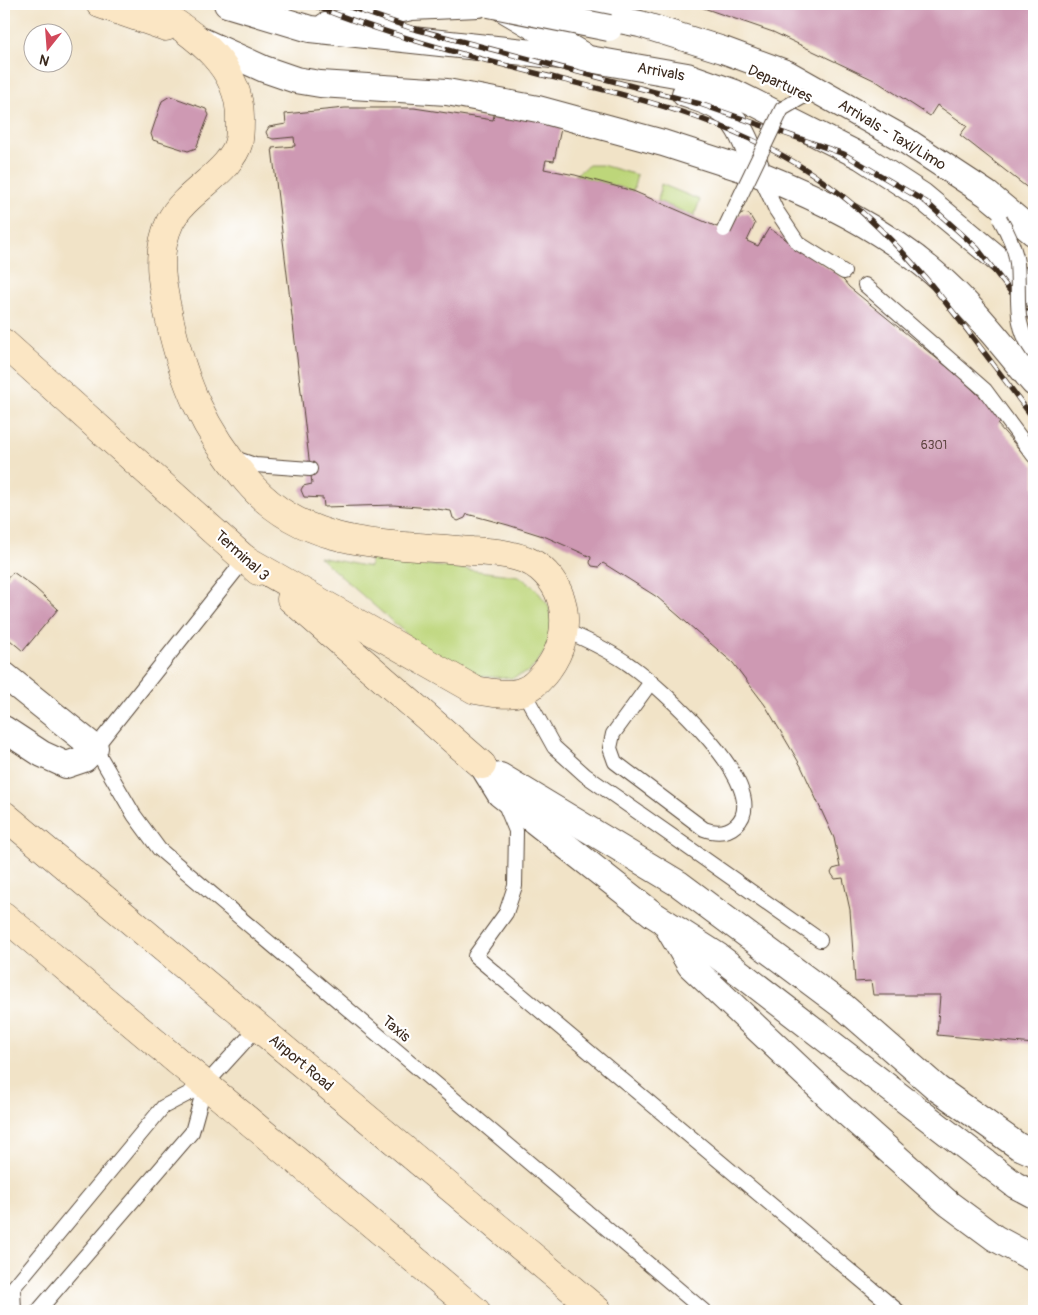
<svg xmlns="http://www.w3.org/2000/svg" width="1038" height="1315" font-family="Pangolin,sans-serif">
  <rect width="100%" height="100%" fill="#fff"/>
  <filter id="ink" filterUnits="userSpaceOnUse"><feTurbulence type="fractalNoise" baseFrequency=".02" numOctaves="2"/><feDisplacementMap in="SourceGraphic" scale="10" xChannelSelector="R" yChannelSelector="G"/><feConvolveMatrix kernelMatrix="1 2 1 2 8 2 1 2 1" color-interpolation-filters="sRGB"/></filter>
  <filter id="wash" filterUnits="userSpaceOnUse"><feTurbulence type="fractalNoise" baseFrequency=".0096" numOctaves="4" result="noise"/><feDisplacementMap in="SourceGraphic" scale="20" xChannelSelector="R" yChannelSelector="G"/><feGaussianBlur stdDeviation="1.12" result="paint"/><feColorMatrix in="noise" values="0 0 0 0 0 0 0 0 0 0 0 0 0 0 0 0 0 1.4 0 .05"/><feComposite in="paint" operator="in"/></filter>
  <g filter="url(#wash)">
    <rect width="100%" height="100%" fill="#f1e3c7"/>
    <g fill="#bdd67a" stroke="#7c804c">
      <polygon points="589,165 602,165 637,175 633,191 575,175"/>
      <polygon points="661,184 700,200 694,216 658,201"/>
      <polygon points="319,557 370,567 371,558 519,576 535,588 549,606 552,629 547,649 530,671 512,678 474,676 428,653"/>
    </g>
    <g id="blocks">
      <g fill="#ce99b3">
        <polygon points="692,4 1034,4 1034,193 960,135 967,126 937,105 930,116 876,81 773,32"/>
        <polygon points="170,96 206,109 209,115 196,148 188,151 153,140 151,134 162,101"/>
        <polygon points="345,108 414,108 493,120 495,111 562,124 554,161 546,160 544,169 575,175 633,191 724,230 736,217 742,213 749,214 755,224 747,241 758,246 769,228 840,276 849,287 957,375 1003,418 998,425 1034,466 1034,1044 937,1035 940,995 873,995 871,981 855,982 850,910 843,878 835,879 831,873 833,869 840,867 834,838 801,766 765,705 733,663 657,597 603,563 599,567 592,566 590,563 591,557 546,537 508,525 467,514 465,518 458,521 453,518 451,511 430,508 393,505 324,507 323,498 304,497 301,490 303,486 312,484 272,148 295,146 294,137 273,139 268,137 266,132 269,127 286,124 285,114"/>
        <polygon points="13,572 35,588 58,609 23,651 4,635 4,582"/>
      </g>
    </g>
  </g>
  <g filter="url(#ink)">
    <use href="#blocks" fill-opacity="0" stroke="#564637" stroke-width="1"/>
    <g fill="none" stroke-linecap="round" stroke-linejoin="round">
      <defs>
        <g id="lane">
          <polyline points="760,176 776,210 798,243 844,272"/>
          <polyline points="865,285 985,390 1034,456"/>
          <polyline points="232,457 255,465 310,469"/>
          <polyline points="245,559 95,748 134,815 159,849 704,1311"/>
          <path d="M564,630c23,10 47,21 67,36 28,20 145,123 105,159 -10,9 -21,8 -32,4l-89,-67 -5,-14 3,-14 38,-52"/>
          <polyline points="523,691 554,747 585,775 820,940"/>
          <polyline points="504,802 516,831 515,886 506,913 475,956 898,1311"/>
          <polyline points="14,1311 13,1288 163,1107 205,1085 258,1027"/>
          <polyline points="38,1311 192,1132 205,1085"/>
        </g>
        <g id="street">
          <polyline points="227,4 310,29 589,59 687,76 735,93 862,157 922,196 1005,265 1034,295"/>
          <polyline points="504,9 582,55"/>
          <polyline points="584,13 640,24 723,50 788,74 905,140 987,194 1034,233"/>
          <polyline points="326,26 411,7 478,4"/>
          <polyline points="200,40 264,69 296,80 320,84 447,92 538,109 663,143 759,174"/>
          <path d="M685,94c11,4 23,7 33,13 23,12 31,45 41,67 62,25 124,55 175,99 38,32 68,72 100,110"/>
          <polyline points="4,675 95,748 84,759 66,765 42,754 4,729"/>
          <polyline points="482,765 500,794 654,915 718,956 1015,1185 1034,1195"/>
          <polyline points="500,776 679,884 844,1007 938,1089 1018,1146 1034,1153"/>
          <polyline points="667,926 690,965 839,1106 949,1204 995,1238 1034,1259"/>
        </g>
        <g id="secondary">
          <polyline points="100,4 166,27"/>
          <path d="M147,4c42,28 94,58 93,116 0,21 0,27 -14,44 -17,20 -44,34 -56,58 -15,32 -8,63 -1,95 15,67 34,112 78,164 59,70 142,62 225,70 21,1 51,3 68,17 33,28 30,75 4,106 -5,6 -14,15 -21,17 -14,6 -34,1 -48,-1l-230,-131"/>
          <polyline points="4,343 258,571"/>
          <polyline points="291,599 482,765"/>
          <polyline points="4,815 598,1311"/>
          <polyline points="4,916 476,1311"/>
        </g>
      </defs>
      <use href="#lane" stroke="#564637" stroke-width="16"/>
      <use href="#street" stroke="#564637" stroke-width="28"/>
      <use href="#secondary" stroke="#564637" stroke-width="29"/>
      <use href="#lane" stroke="#fff" stroke-width="14"/>
      <use href="#street" stroke="#fff" stroke-width="26"/>
      <use href="#secondary" stroke="#fbe6c4" stroke-width="28"/>
      <defs>
        <g id="rail">
          <path d="M310,4c76,31 154,51 233,71 99,24 201,47 285,110 84,61 144,153 206,234"/>
          <polyline points="341,4 411,28 700,104 844,154 926,202 977,248 1034,322"/>
        </g>
      </defs>
      <use href="#rail" stroke="#3b2a1e" stroke-width="5.5"/>
      <use href="#rail" stroke="#fff" stroke-width="4" stroke-dasharray="11" stroke-linecap="butt"/>
      <defs>
        <g id="lane-bridge">
          <path d="M1000,219c8,14 15,28 17,44 3,34 -5,61 17,90"/>
          <polyline points="724,230 782,109 806,95"/>
        </g>
        <polyline id="street-bridge" points="489,4 609,28"/>
      </defs>
      <use href="#lane-bridge" stroke="#564637" stroke-width="16" stroke-linecap="butt"/>
      <use href="#street-bridge" stroke="#564637" stroke-width="28" stroke-linecap="butt"/>
      <use href="#lane-bridge" stroke="#fff" stroke-width="14"/>
      <use href="#street-bridge" stroke="#fff" stroke-width="26"/>
    </g>
  </g>
  <g text-anchor="middle" dominant-baseline="central" stroke-width="4.5" stroke-linejoin="round" paint-order="stroke">
    <g font-size="12" fill="#604643">
      <text x="934" y="445">6301</text>
    </g>
    <g font-size="15" fill="#3b2a1e" stroke="#fff">
      <text transform="translate(661 72) rotate(10)">Arrivals</text>
      <text transform="translate(780 84) rotate(25)">Departures</text>
      <text transform="translate(892 135) rotate(31)">Arrivals - Taxi/Limo</text>
      <text transform="translate(242 556) rotate(42)">Terminal 3</text>
      <text transform="translate(396 1029) rotate(40)">Taxis</text>
      <text transform="translate(301 1063) rotate(40)">Airport Road</text>
    </g>
  </g>
  <rect width="1038" height="1315" fill="none" stroke="#fff" stroke-width="20"/>
  <g transform="translate(48 48) rotate(197)"><circle r="24" fill="#ffffff" stroke="#b1aaa5"/>
  <path d="M0-4L9 19L0 12L-9 19Z" fill="#d1495b"/>
  <text y="-8" font-size="14" font-weight="bold" text-anchor="middle" fill="#3b2a1e">N</text>
  </g>
</svg>
